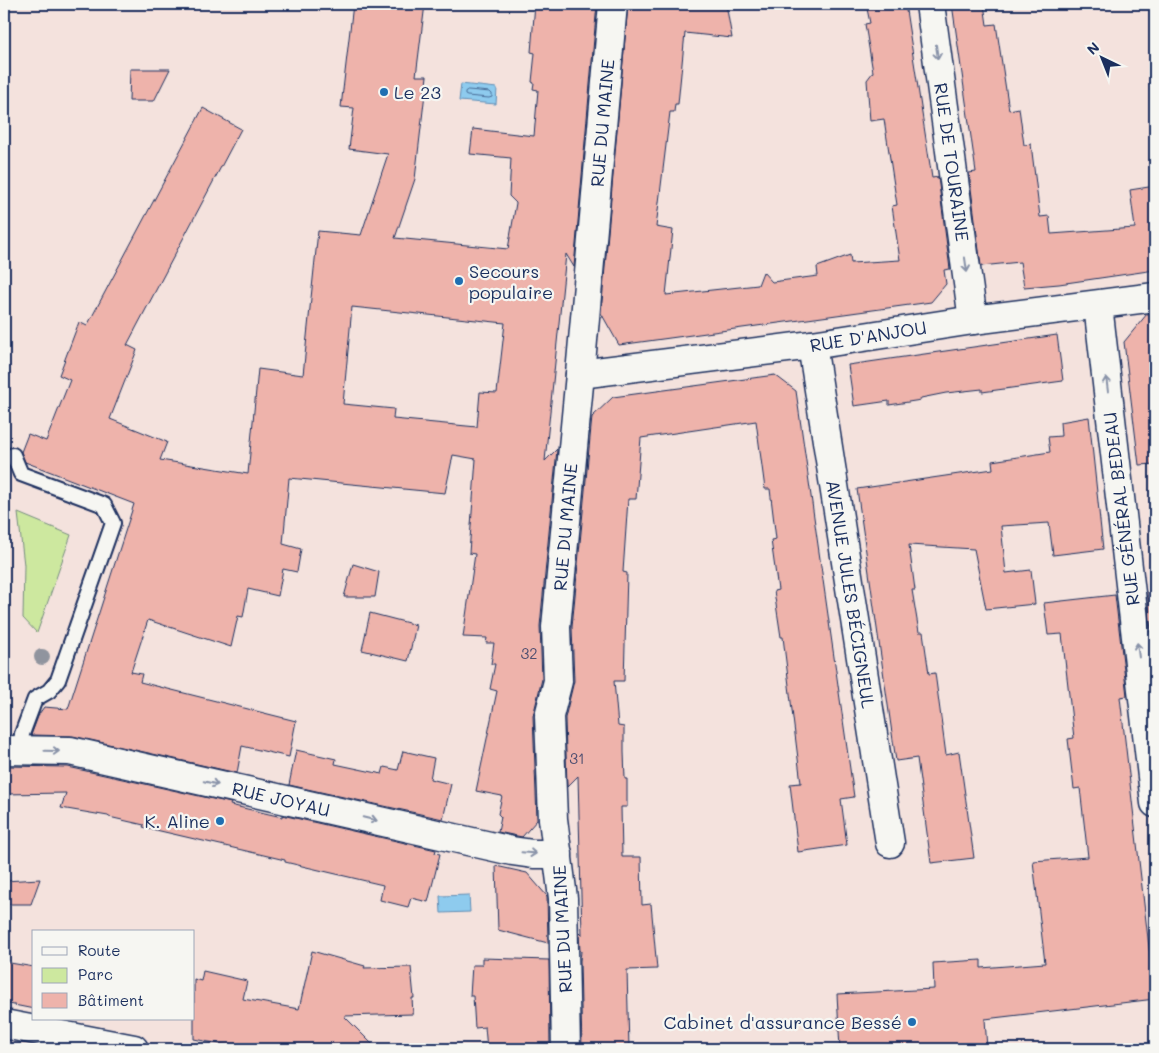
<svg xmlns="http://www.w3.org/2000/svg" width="1159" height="1053" font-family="Mali,sans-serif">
  <rect width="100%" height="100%" fill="#f4e2dd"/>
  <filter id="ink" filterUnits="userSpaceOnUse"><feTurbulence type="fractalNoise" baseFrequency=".02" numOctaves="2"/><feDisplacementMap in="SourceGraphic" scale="10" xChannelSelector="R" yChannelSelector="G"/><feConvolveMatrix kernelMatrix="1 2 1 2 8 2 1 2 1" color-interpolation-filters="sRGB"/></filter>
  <g filter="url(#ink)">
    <polygon fill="#cde89f" stroke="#748c7e" points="18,513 71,535 37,633 23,618 24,565"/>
    <g fill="#8ecbee" stroke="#608db4">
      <polygon points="461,84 497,88 496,104 459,101"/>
      <polygon points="469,895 470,912 441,913 440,896"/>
    </g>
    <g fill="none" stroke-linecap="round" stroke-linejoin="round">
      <polygon stroke="#496d98" stroke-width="1" points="468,90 490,92 492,94 492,97 489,98 467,96 465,95 465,92"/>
    </g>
    <g fill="#eeb3ab" stroke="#1b2f5e" fill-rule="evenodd">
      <path d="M353,4h72l-9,72h11l-12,103 -20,59 113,11 8,-46 -7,-7 2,-38 -41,-4 3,-25 61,7 4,-46 -5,-1 1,-6 -2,-1 3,-29 -4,-1 4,-48h62l-23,263 -8,-13 -21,207 12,-12 -17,177 2,53 -9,37 4,104 -15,17 -24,-5 3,-15 -3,-3 4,-18 -26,-5 21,-100 -7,-2 5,-25h-4l3,-21h-8l1,-5 -24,-1 12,-83 -6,-1 7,-94 -23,-4 -8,38 -156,-15 -6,66 18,5 -4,23 -14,-3 -5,27 -30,-7 -5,28 -5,-1 -7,31 -83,-27 -17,52 11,2 -2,8 156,39 -7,36 -47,-11 -5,27 -164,-37 -42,-1 8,-21 5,-7 24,2 66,-205 -109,-42 -4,-10 7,-18 18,7 24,-61 -11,-5 20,-53 8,4 116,-218 38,21 -114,216 10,5 -27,69 57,23 -7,18 88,14 10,-105 45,6 15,-144 43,4 27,-81 -39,-5 5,-41 -13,-1zM352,307l153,16 -8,70 -17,-1 -3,35 -84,-8 1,-10 -51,-5z"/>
      <polygon points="628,4 726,4 732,38 685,33 678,104 675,104 674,112 670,112 656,227 673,230 666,295 758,285 763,272 772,282 818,276 817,267 850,255 851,263 900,260 892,206 897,205 884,119 870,121 867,80 873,72 865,24 870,23 866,4 905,4 932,178 938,177 950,269 944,270 946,284 931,302 619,345 601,313"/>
      <polygon points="952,4 984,4 987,25 996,24 1009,110 1019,108 1024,145 1031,144 1040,217 1049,216 1051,234 1135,228 1130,190 1155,186 1155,270 1059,284 1024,287 1020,262 981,266 969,173 976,172"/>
      <polygon points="130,69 170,69 154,101 129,101"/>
      <polygon points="1155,313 1155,464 1139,465 1124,342 1147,314"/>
      <polygon points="1057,335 1063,381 982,392 982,389 946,393 921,398 921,400 889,405 889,401 854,406 848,365"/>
      <polygon points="775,375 796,391 854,797 841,799 847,845 798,852 790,784 801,783 783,637 781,637 774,591 778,590 771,540 776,539 770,489 765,489 756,421 641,438 636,499 628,499 623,572 627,573 624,681 614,681 618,726 624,727 624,752 625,779 627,779 627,807 621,807 622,857 641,857 642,905 651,904 657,969 627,970 629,1049 582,1049 580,961 581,951 580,951 579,932 582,935 578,776 567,787 565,718 574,681 572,627 592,417 613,397"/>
      <polygon points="1089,417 1103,549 1053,555 1049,523 1001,526 1006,573 1031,570 1035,604 986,609 974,549 909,545 915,590 912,590 919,632 923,632 929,674 935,673 946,755 959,752 974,858 931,863 917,758 896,761 857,489 993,469 992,461 1050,452 1048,437 1061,436 1060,422"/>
      <polygon points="353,564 379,572 375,597 344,597"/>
      <polygon points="1155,591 1155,668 1147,592"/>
      <polygon points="1115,595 1127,696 1120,697 1155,999 985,1019 987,1049 840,1049 837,994 934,989 933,963 981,960 981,968 1045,963 1033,861 1088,857 1080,788 1074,789 1068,739 1074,738 1062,634 1048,635 1044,603"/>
      <polygon points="370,613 416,625 408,661 362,650"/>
      <polygon points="296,750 336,759 335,764 382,774 384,767 398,770 403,751 434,758 430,779 451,784 443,819 289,785"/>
      <polygon points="4,766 68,767 231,803 230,805 282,817 282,815 436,850 435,853 440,854 428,902 411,898 408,907 380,900 383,885 285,862 285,860 143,827 144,825 109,817 108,816 61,808 66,793 4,794"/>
      <polygon points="496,866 527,873 547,896 548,943 498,930"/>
      <polygon points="40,879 31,904 4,904 4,881"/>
      <polygon points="312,951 365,966 364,968 411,967 414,998 412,998 413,1014 344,1016 377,1049 245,1049 194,1039 194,979 201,981 203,971 247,981 243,999 299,1009"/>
      <polygon points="482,958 549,960 550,1049 487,1049 485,1027 475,1028 473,996 470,996 472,965 482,965"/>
      <polygon points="4,962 34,967 34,1009 4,1003"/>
    </g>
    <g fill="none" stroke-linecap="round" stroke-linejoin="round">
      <defs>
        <polyline id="service" points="13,455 21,474 104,505 113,523 58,680 49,691 35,699 22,734 20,750"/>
        <g id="minor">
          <polyline points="930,4 973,320"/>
          <polyline points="1098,305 1155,803"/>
          <polyline points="812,345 890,843"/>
          <polyline points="580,374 812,345 973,320 1155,297"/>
          <polyline points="4,750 70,751 512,851 533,854 558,854"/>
          <polyline points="4,1024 134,1049"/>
          <polyline points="566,1049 563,898 553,819 549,716 558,681 556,627 580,374 613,4"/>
        </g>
      </defs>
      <use href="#service" stroke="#1b2f5e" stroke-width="18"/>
      <use href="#minor" stroke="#1b2f5e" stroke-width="31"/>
      <use href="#service" stroke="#f6f6f2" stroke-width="14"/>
      <use href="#minor" stroke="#f6f6f2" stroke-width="28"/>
    </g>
    <circle fill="#90949e" cx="42" cy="657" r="8"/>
    <defs><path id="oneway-shaft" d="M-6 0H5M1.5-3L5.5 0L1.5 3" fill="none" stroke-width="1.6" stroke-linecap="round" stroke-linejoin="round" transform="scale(1.25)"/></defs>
    <g stroke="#8892a8">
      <use href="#oneway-shaft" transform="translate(937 52) rotate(82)"/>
      <use href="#oneway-shaft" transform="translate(966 265) rotate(82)"/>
      <use href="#oneway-shaft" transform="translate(1107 384) rotate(-97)"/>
      <use href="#oneway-shaft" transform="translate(1138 650) rotate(-97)"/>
      <use href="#oneway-shaft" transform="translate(52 751) rotate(1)"/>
      <use href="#oneway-shaft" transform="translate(211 783) rotate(13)"/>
      <use href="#oneway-shaft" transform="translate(370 819) rotate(13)"/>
      <use href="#oneway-shaft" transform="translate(529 853) rotate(5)"/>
    </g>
  </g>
  <g fill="#1f6fb2" stroke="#f6f6f2" stroke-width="2">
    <circle cx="384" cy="92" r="5"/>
    <circle cx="459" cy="281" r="5"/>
    <circle cx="220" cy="821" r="5"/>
    <circle cx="912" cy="1022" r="5"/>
  </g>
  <g text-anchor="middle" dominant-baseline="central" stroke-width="4.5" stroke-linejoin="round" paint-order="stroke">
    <g font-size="15" fill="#505071">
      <text x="529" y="653">32</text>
      <text x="577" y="758">31</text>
    </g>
    <g font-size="18" fill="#1b2f5e" stroke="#f6f6f2" text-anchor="start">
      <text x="394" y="92">Le 23</text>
      <text x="469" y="271">Secours<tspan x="469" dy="21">populaire</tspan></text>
      <text x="210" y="821" text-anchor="end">K. Aline</text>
      <text x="902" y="1022" text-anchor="end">Cabinet d'assurance Bessé</text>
    </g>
    <g font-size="18" fill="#1b2f5e" stroke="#f6f6f2">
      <text transform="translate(602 123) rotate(-85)">RUE DU MAINE</text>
      <text transform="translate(952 162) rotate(82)">RUE DE TOURAINE</text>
      <text transform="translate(868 336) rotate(-9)">RUE D'ANJOU</text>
      <text transform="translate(1121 509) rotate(-97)">RUE GÉNÉRAL BEDEAU</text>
      <text transform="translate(565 527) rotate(-85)">RUE DU MAINE</text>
      <text transform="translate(851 594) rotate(81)">AVENUE JULES BÉCIGNEUL</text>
      <text transform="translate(281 799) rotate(13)">RUE JOYAU</text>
      <text transform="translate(562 929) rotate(-93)">RUE DU MAINE</text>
    </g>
  </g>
  <rect width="1159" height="1053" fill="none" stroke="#f6f6f2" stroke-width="20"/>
  <rect x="10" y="10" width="1139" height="1033" fill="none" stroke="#1b2f5e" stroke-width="2" filter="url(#ink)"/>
  <rect x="32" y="930" width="162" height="90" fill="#f6f6f2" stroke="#9ea6b7"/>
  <rect x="42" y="947" width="25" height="8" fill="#f6f6f2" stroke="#9ea6b7"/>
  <text x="78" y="956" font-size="15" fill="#1b2f5e">Route</text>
  <rect x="42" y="968" width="25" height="15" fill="#cde89f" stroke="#9ea6b7"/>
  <text x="78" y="980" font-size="15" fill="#1b2f5e">Parc</text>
  <rect x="42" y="993" width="25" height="15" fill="#eeb3ab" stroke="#9ea6b7"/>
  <text x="78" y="1006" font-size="15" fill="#1b2f5e">Bâtiment</text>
  <g transform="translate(1102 58) rotate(317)" stroke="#f6f6f2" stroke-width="4" paint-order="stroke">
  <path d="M0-4L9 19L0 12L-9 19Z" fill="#1b2f5e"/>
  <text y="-8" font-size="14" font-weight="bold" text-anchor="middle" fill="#1b2f5e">N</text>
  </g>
</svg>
